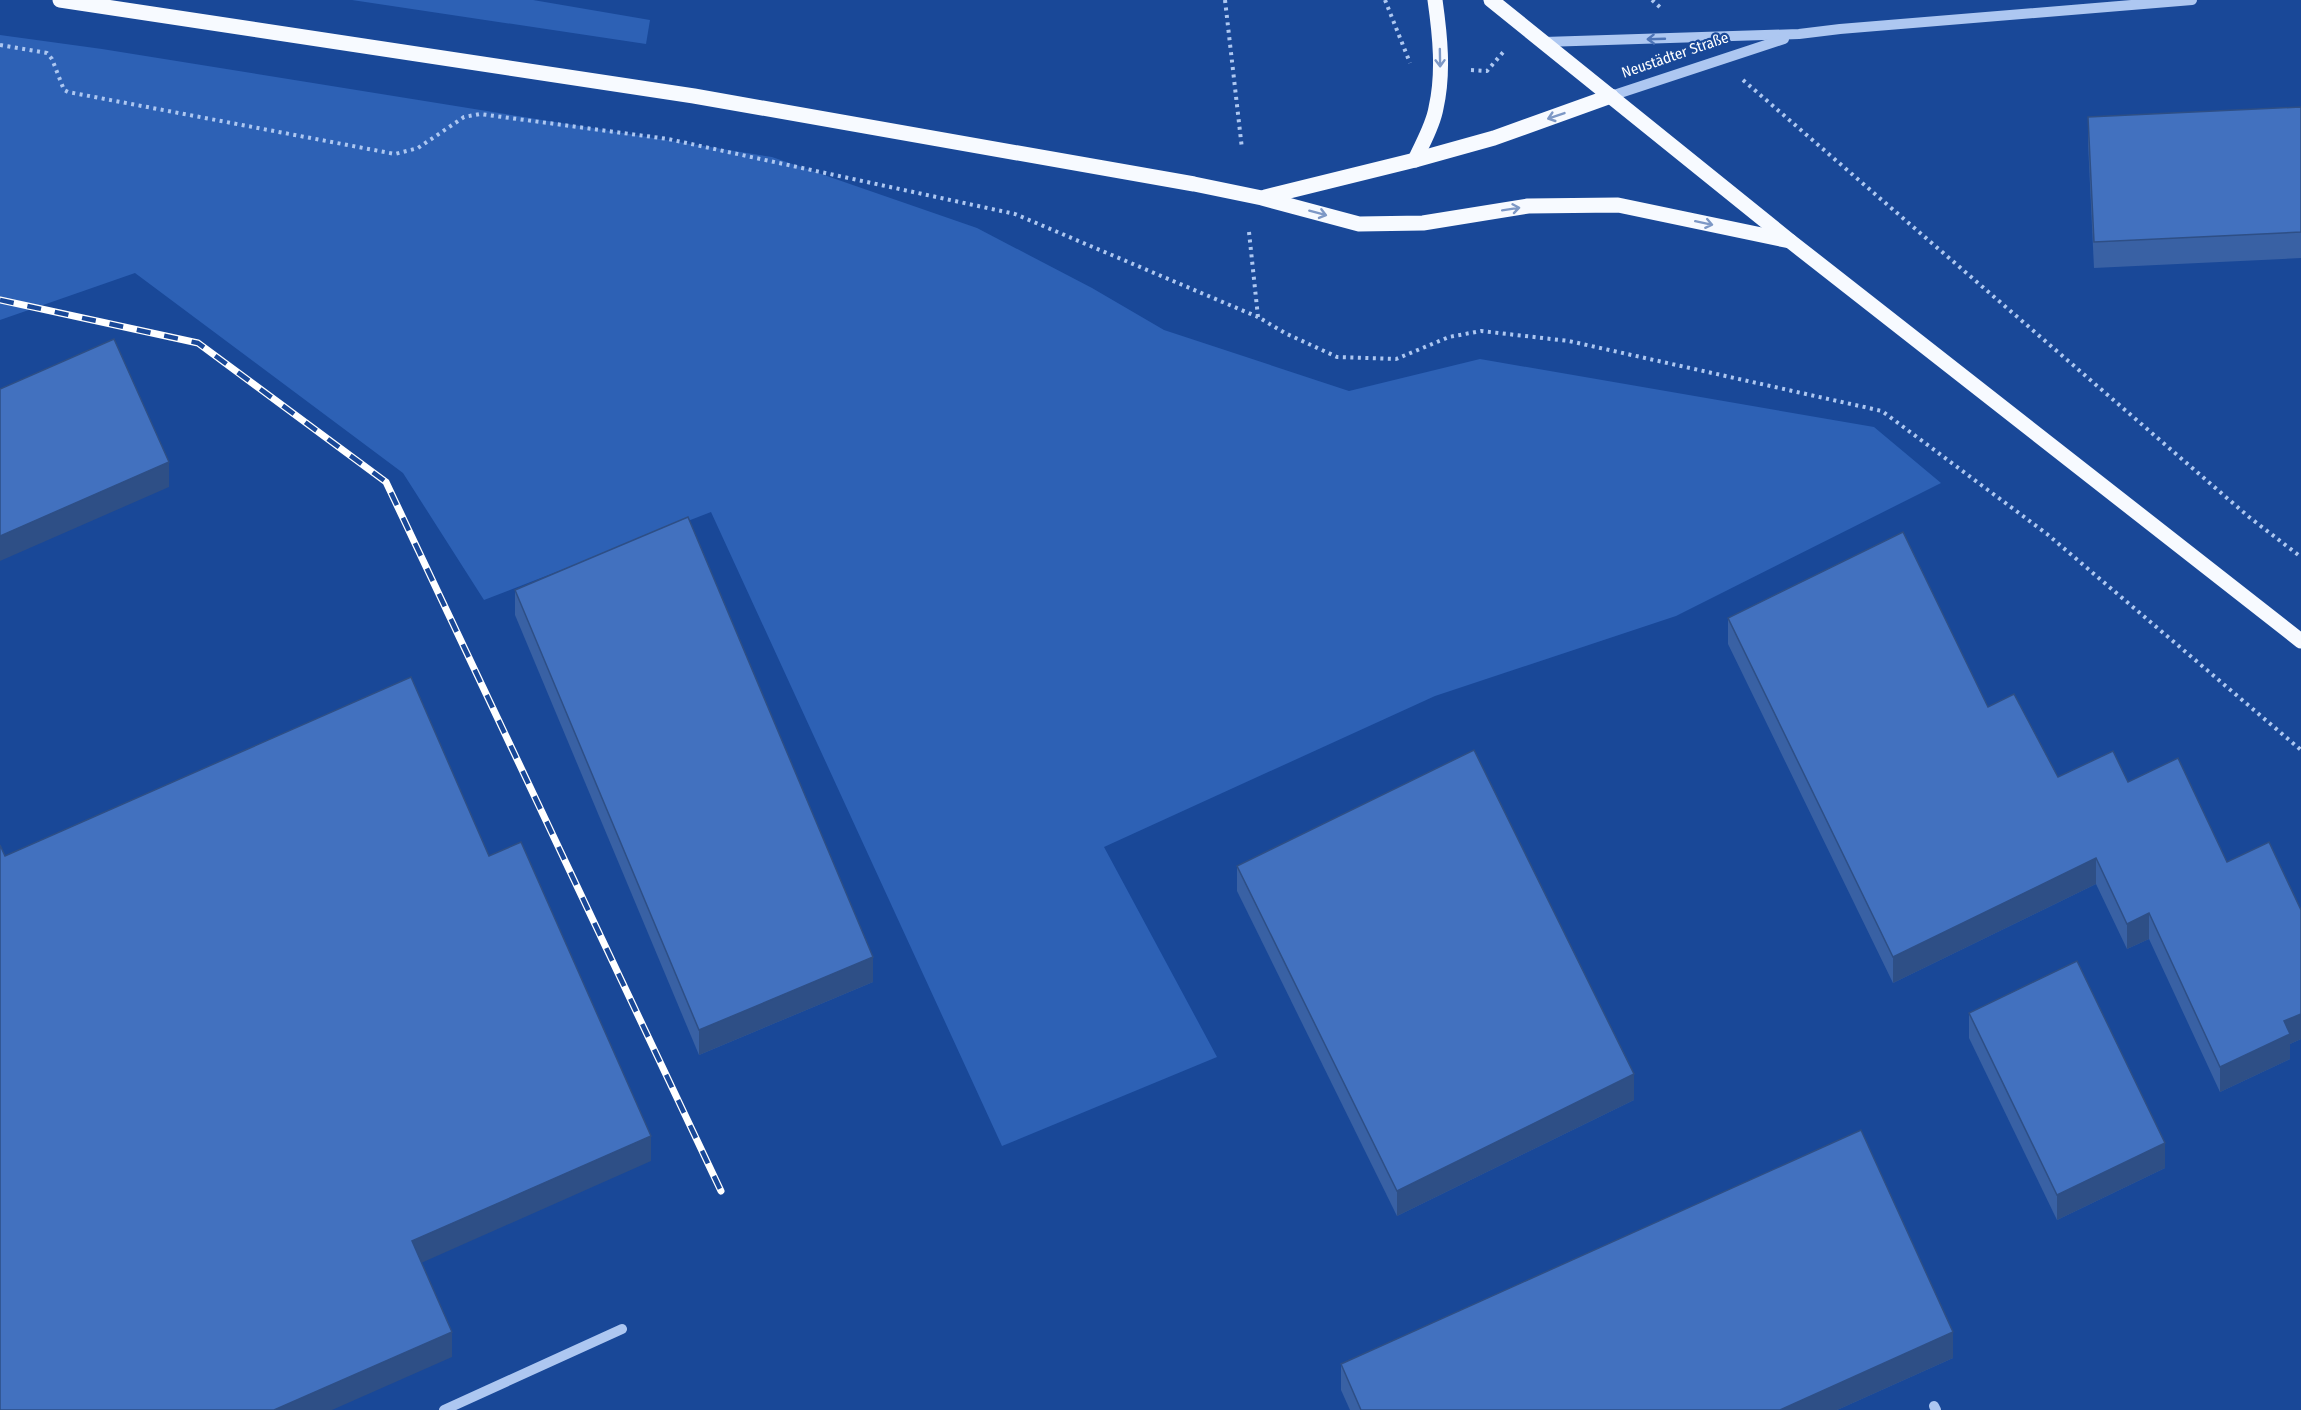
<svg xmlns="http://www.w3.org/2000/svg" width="2301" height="1410" font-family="'Fira Sans Condensed',sans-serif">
  <rect width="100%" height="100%" fill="#194898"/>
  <g fill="#2d61b5">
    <polygon points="352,0 533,0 650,20 646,44"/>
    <polygon points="0,35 102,49 772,157 977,228 1092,288 1164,330 1349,391 1480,359 1874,427 1941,483 1676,616 1435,696 1104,847 1217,1057 1002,1146 711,512 484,600 403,473 135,273 0,320"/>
  </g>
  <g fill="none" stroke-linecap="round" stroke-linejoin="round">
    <g stroke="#adc7f1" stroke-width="4" stroke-dasharray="3 4.5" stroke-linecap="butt">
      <polyline points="1225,0 1242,149"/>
      <polyline points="1385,0 1410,63"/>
      <polyline points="1652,0 1663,10"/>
      <polyline points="0,45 47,53 52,59 64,90 68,92 395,154 418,148 464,117 480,114 668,139 1015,214 1258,317"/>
      <polyline points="1471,70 1487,71 1505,50"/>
      <polyline points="1743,80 2249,517 2301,557"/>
      <polyline points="1249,232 1258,317 1285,333 1337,357 1396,359 1449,337 1481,331 1569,341 1882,411 2047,534 2301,750"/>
    </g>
    <g stroke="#adc7f1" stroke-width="10">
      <polyline points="1544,42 1799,34 1840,29 2192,0"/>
      <polyline points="1611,96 1784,39"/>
      <polyline points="1934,1406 1936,1410"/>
      <polyline points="444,1410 622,1329"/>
    </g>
    <g stroke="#f7faff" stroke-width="15">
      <polyline points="60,0 694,96 1194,184 1262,198 1359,224 1423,223 1528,206 1618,205 1790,241"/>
      <polyline points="1491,0 1790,241 2301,641"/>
      <path d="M1415,160c7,-16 18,-34 21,-52 8,-35 4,-73 -1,-108"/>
      <polyline points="1265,197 1415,160 1494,138 1611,96"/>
    </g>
    <defs>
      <polyline id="rail" points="0,300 198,343 386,482 721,1191"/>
    </defs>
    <use href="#rail" stroke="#fff" stroke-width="7"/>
    <use href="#rail" stroke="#194898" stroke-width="4.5" stroke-dasharray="14" stroke-linecap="butt"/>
  </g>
  <g fill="#3961a4">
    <polygon points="2301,107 2301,258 2094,268 2088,143 2088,117"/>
    <polygon points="515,590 873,982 699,1055 515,615"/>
    <polygon points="1728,618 1988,707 2058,777 2128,782 2227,862 2301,910 2301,1039 2290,1044 2290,1059 2220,1092 2149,939 2127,949 2096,884 1893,983 1728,644"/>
    <polygon points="1237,866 1634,1100 1397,1216 1237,891"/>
    <polygon points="1969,1013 2165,1168 2057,1220 1969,1038"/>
    <polygon points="1953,1358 1837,1410 1350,1410 1341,1390 1341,1364"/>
  </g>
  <g fill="#2e4f86">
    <polygon points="169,462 169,487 0,561 0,536"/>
    <polygon points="2096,858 2096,884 1893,983 1893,957"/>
    <polygon points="2149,913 2149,939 2127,949 2127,924"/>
    <polygon points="873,957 873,982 699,1055 699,1030"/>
    <polygon points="2301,1014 2301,1039 2290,1044 2290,1059 2220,1092 2220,1067 2284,1021"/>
    <polygon points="1634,1074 1634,1100 1397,1216 1397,1191"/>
    <polygon points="651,1136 651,1161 412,1267 412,1241"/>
    <polygon points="2165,1143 2165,1168 2057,1220 2057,1195"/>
    <polygon points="452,1332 452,1357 332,1410 274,1410"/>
    <polygon points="1953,1332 1953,1358 1837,1410 1780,1410"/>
  </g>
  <g fill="#4271bf" stroke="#2e4f86" stroke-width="1.5">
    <polygon points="2301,107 2301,232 2094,242 2088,117"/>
    <polygon points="114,339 169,462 0,536 0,389"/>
    <polygon points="688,517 873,957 699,1030 515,590"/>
    <polygon points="1903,532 1988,707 2014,694 2058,777 2113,751 2128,782 2178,758 2227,862 2269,842 2301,910 2301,1014 2284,1021 2290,1034 2220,1067 2149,913 2127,924 2096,858 1893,957 1728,618"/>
    <polygon points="411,677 489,856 521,842 651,1136 412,1241 452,1332 274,1410 0,1410 0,845 5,856"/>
    <polygon points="1474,750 1634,1074 1397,1191 1237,866"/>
    <polygon points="2077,961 2165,1143 2057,1195 1969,1013"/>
    <polygon points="1861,1130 1953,1332 1780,1410 1361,1410 1341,1364"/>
  </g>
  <defs><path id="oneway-shaft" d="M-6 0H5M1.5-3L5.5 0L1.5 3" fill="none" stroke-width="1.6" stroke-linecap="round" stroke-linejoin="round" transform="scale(1.5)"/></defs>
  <use stroke="#4d74b7" href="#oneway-shaft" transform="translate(1656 39) rotate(178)"/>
  <g stroke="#7d98c6">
    <use href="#oneway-shaft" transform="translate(1440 58) rotate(89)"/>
    <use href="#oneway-shaft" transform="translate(1556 116) rotate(161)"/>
    <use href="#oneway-shaft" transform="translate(1511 209) rotate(-9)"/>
    <use href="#oneway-shaft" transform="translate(1318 213) rotate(15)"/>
    <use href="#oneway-shaft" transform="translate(1704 223) rotate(12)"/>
  </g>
  <g text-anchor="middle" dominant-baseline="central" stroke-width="4.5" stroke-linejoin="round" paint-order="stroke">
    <g font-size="15" fill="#fff" stroke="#194898">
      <text transform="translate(1675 55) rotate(-19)">Neustädter Straße</text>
    </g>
  </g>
</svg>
